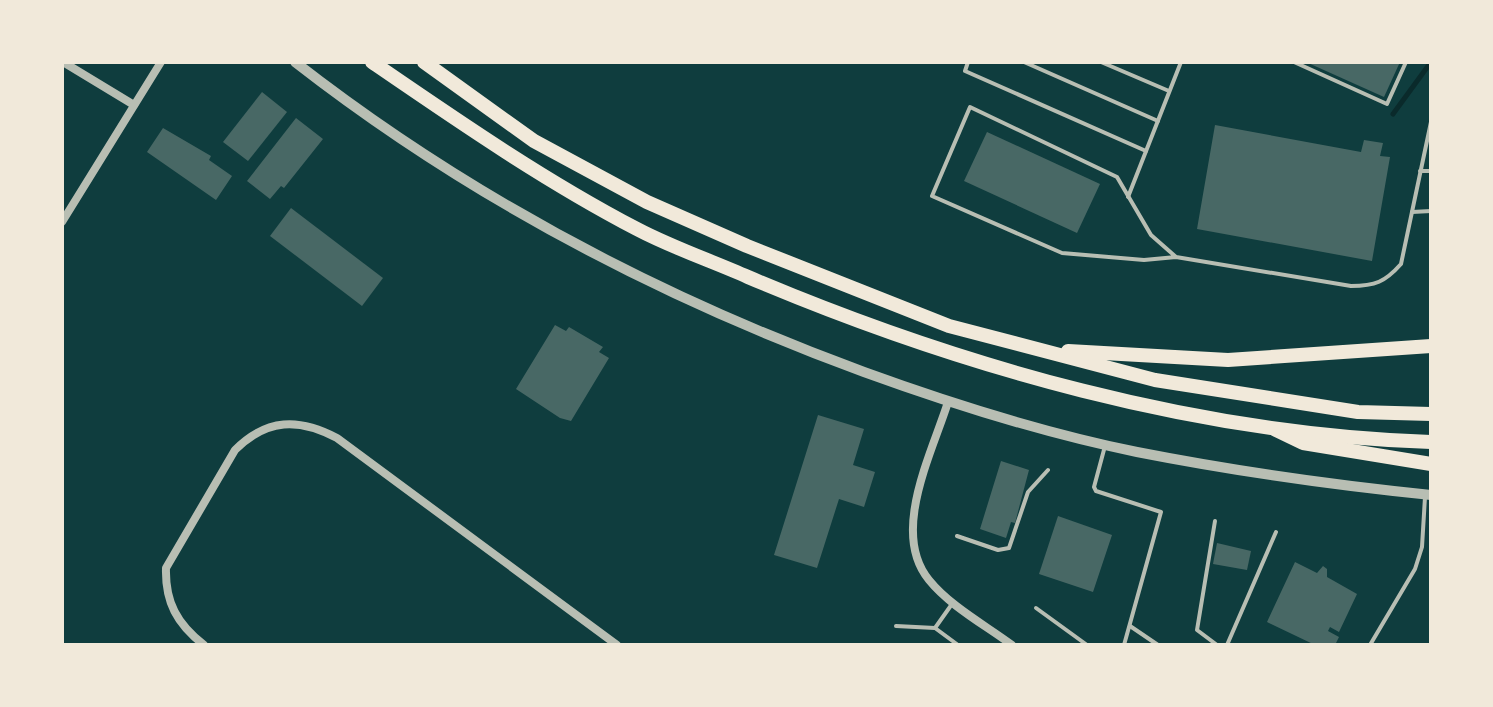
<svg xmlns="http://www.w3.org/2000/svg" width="1493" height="707" font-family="'Crimson Pro',serif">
  <rect width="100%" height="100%" fill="#0f3d3e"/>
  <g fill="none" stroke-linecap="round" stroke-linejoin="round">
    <polyline stroke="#0a2a2b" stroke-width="5" points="1393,114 1431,62"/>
  </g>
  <g fill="#486865">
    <polygon points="1306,62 1400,62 1384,97"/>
    <polygon points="262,92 287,112 248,161 223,142"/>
    <polygon points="296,118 323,139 284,188 281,186 270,199 247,181"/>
    <polygon points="1215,125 1361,152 1364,140 1383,143 1380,156 1390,157 1372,261 1197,229"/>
    <polygon points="163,128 211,156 209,160 232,176 216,200 147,152"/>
    <polygon points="987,132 1100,184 1077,233 964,181"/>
    <polygon points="291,208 383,278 362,306 270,236"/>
    <polygon points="555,325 566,331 569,327 603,347 599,352 609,358 571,421 560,418 516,389"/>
    <polygon points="818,415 864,429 853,465 875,472 864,507 839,499 817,568 774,555"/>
    <polygon points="1001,461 1029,470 1015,523 1011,522 1006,538 980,529"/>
    <polygon points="1058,516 1112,535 1093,592 1039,574"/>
    <polygon points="1217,543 1251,551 1247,570 1213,564"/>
    <polygon points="1295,562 1317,573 1323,566 1327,569 1327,577 1357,594 1339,632 1330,627 1328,631 1339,637 1335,645 1315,645 1267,622"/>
  </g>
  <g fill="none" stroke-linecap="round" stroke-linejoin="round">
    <g stroke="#b8beb3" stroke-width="4">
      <polyline points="968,62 965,71 1146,151"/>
      <polyline points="1024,62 1158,121"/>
      <polyline points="1101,62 1169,91"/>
      <polyline points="1294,62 1387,104 1406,62"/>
      <polyline points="1420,171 1431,171"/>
      <polyline points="1128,197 1181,62"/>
      <polyline points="1412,212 1431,211"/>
      <path d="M1176,257l-25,-22 -34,-58 -147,-70 -38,89 130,57 82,7 32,-3 175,29c24,0 34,-4 50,-22l30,-142"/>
      <polyline points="1105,446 1094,487 1096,491 1161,512 1124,645"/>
      <polyline points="1215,521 1197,630 1217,645"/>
      <polyline points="957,536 998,550 1009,548 1028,492 1048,470"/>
      <polyline points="1036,608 1087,645"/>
      <polyline points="896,626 935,628 958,645"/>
      <polyline points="1130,626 1158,645"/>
      <polyline points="935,628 952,604"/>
      <polyline points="1227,645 1276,532"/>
      <polyline points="1370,645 1415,569 1422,547 1425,497"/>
    </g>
    <g stroke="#b8beb3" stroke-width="8">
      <polyline points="63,62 134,105"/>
      <polyline points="62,222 161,62"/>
      <path d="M948,402c-16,51 -58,131 -19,178 21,26 56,45 83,65"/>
      <path d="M204,645c-27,-21 -39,-43 -38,-77l69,-118c32,-32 64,-32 102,-12l280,207"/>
    </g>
    <path stroke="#b8beb3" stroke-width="10" d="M295,62c172,134 364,235 569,310 88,32 180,61 273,80 97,19 196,33 294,43"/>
    <g stroke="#f1e9da" stroke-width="14">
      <path d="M372,62c86,59 173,119 265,167 36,19 75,32 111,48 212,90 452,158 683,165"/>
      <polyline points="424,62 534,141 647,202 747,246 949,326 1155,380 1358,412 1431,414"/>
      <polyline points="1068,351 1228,360 1431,346"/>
      <polyline points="1276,430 1303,443 1431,464"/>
    </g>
  </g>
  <rect width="1493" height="707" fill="none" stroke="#f1e9da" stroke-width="128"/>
</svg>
